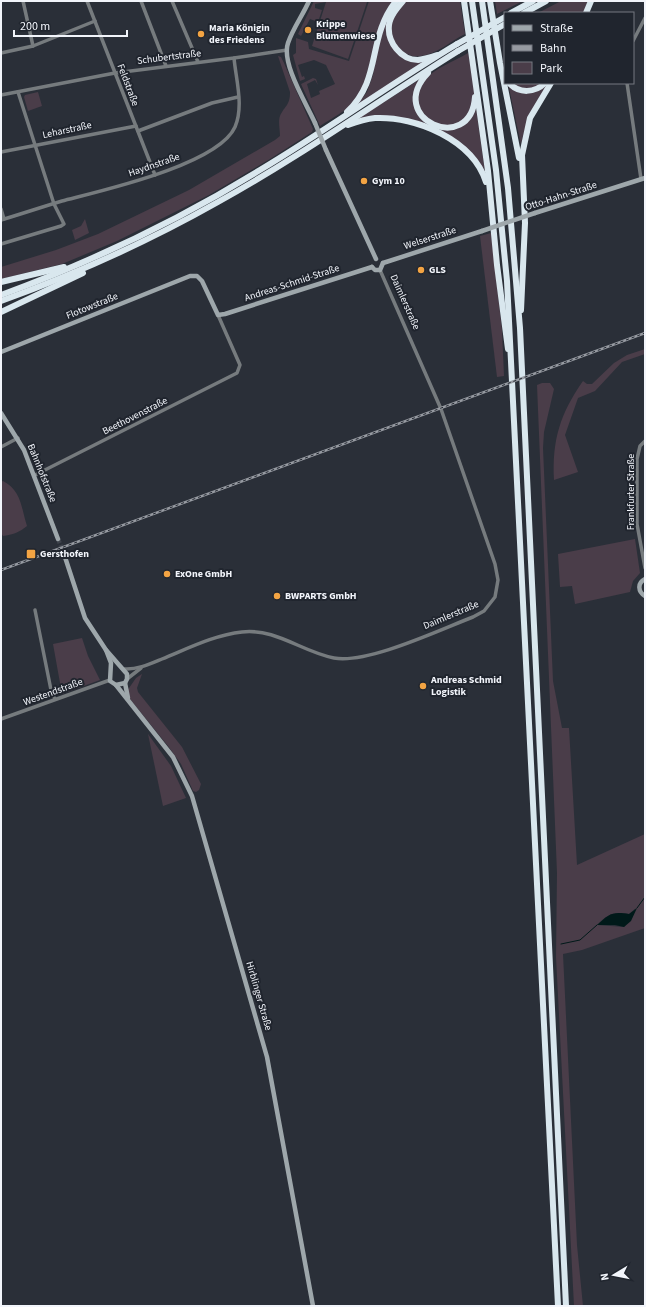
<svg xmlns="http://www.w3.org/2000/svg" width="646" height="1307" font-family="'Source Sans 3',sans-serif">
  <rect width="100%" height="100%" fill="#2a2f38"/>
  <g fill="#4a3d49" fill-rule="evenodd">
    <polygon points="314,1 367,2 348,59 312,46 326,2 315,4 315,8 322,10 318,22 310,19 311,17 301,36 298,34"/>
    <path d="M369,1h24c-24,31 -15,59 -31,90 -8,16 -28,26 -42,35l-19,-42 12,-6 3,1 2,6 -3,-5 -8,4 4,14 9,-4 -1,-3 16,-7 -9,-19 -12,-5 -16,5 4,12 2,-1 1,3 -5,2 -7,-26 3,-2v-15l12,4 1,7 40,12z"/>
    <path d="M406,1h54l5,33c-14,7 -28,20 -44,22 -17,3 -32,-14 -30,-31 2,-9 9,-17 15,-24z"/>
    <polygon points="495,1 523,1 497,14"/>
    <polygon points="561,1 588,1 583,13 538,13"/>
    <polygon points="389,15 387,24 397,53 424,62 356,106 367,92 373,75 378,43"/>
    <path d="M468,53c3,16 10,38 5,54 -1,4 -4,7 -7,10 -24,25 -63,-9 -42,-36 10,-13 31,-20 44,-28z"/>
    <path d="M278,56l3,1 3,6 29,66 -1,3 -42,27 -61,36 -92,46 -55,23 -61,15v-12l55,-17 42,-16 91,-44 86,-50 5,-4c0,-6 -2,-15 0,-20 5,-11 10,-10 10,-24z"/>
    <path d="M422,78c-12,17 -11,39 10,49 5,1 11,4 15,2 5,-1 10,-4 14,-6 8,-4 12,-6 15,-15l9,64 -16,-20 -56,-31h-59z"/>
    <path d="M508,83h42c-14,20 -25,38 -29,62z"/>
    <polygon points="38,92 42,106 28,111 24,97 25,95"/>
    <polygon points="85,219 89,233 75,240 72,230 81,226"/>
    <polygon points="491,233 502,330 504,376 497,377 480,236"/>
    <path d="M645,349v5l-23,8 -27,29 -17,7 -13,37 13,37 -24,8c-2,-40 6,-66 29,-99l4,3h5l22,-21 13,-8z"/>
    <path d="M542,383h8l4,6 -10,43 -1,16 10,233 9,47h7l8,137 68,-31v94l-63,22 -19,4 14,291 6,61h-9l-18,-349 1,-84 -20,-488zM636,908l-12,19 -27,-2c10,-11 18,-14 32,-11z"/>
    <path d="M3,481c19,10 18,27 24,45 -7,6 -15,9 -24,10l-2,-3v-51z"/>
    <polygon points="635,539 640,573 633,581 630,592 575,604 572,586 560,587 558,554"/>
    <polygon points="82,638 88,656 100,680 62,694 53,644"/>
    <polygon points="142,674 137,688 138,692 182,747 201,784 199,790 196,792 193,791 181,764 168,746 130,699 127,691 136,678"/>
    <polygon points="148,734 171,766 186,798 163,806"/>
  </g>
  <path fill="#001919" d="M637,908l-6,13 -7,6 -9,-2h-18c12,-11 15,-14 32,-11z"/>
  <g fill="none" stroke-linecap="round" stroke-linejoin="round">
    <g stroke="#001919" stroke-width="1">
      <polyline points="637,908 645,897"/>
      <polyline points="561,944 580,940 597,925"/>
    </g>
    <polyline stroke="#3e434c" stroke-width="4.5" stroke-dasharray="4.5 2" stroke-linecap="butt" points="58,539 63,551"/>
    <g stroke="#767b7e" stroke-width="3.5">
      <polyline points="23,1 33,46"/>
      <polyline points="87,1 155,175"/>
      <polyline points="141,1 166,66"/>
      <polyline points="172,1 198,62"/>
      <polyline points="633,41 645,18"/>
      <polyline points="1,53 33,46 95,21"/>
      <polyline points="627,83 641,179"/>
      <polyline points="1,95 115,73 234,58 287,50"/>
      <polyline points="138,131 212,103 238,97"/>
      <polyline points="1,152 136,126"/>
      <polyline points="1,209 4,219"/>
      <path d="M1,220c20,-6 41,-13 61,-19 38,-10 156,-36 173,-74 9,-21 1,-47 -1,-69"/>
      <polyline points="1,244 61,226 64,224 54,204 18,92"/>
      <polyline points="645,441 640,446 637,459 637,524 645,568"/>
      <polyline points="1,447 18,438"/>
      <polyline points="35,475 237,373 240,365 218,315"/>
      <polyline points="35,610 51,690 55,699"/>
      <path d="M124,669c13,1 26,-5 38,-10 25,-10 52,-24 80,-27 34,-4 60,20 92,26 34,6 105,-28 139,-41l11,-6 11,-14 3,-17 -3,-16 -54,-155 -61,-139"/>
      <polyline points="127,679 141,668"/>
      <polyline points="1,719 110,680"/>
    </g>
    <g stroke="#9ea7ab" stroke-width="4.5">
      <path d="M309,1c-6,14 -16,27 -21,42 -7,20 18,60 27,80"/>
      <polyline points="326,150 376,259"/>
      <polyline points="535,213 645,178"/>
      <polyline points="383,263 482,231"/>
      <polyline points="372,267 375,270 380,270 383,263"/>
      <polyline points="1,352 190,276 197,276 202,281 218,315 225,314 372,267"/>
      <polyline points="1,413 24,450 58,539"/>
      <polyline points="63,551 85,618 106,650 127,674 127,679 125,683 116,685"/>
      <path d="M645,579c-8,4 -7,13 0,17"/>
      <polyline points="106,650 111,663 110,681 116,685 173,757 192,796 267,1057 313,1306"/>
      <polyline points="125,683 128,698"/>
    </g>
    <g stroke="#d9e7ee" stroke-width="6">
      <path d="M403,1c-6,7 -13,15 -14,24 -2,17 12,35 29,35 6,-1 13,-3 19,-5"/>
      <polyline points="464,1 488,171 497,265 508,349"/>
      <polyline points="472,1 496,170 507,281 558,1306"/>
      <polyline points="482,1 508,188 520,328 566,1306"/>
      <polyline points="490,1 500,63 519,158"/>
      <polyline points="511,13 533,1"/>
      <polyline points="524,13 546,1"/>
      <polyline points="586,13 591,1"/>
      <path d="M428,73c-44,46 43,83 47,24"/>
      <path d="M509,83c10,11 26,10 36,0"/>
      <path d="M347,112c36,-34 19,-73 49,-111"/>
      <path d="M348,125c8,-3 17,-6 27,-7 41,-2 98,22 111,64"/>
      <polyline points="1,282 64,267"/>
      <path d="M1,295c90,-33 178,-75 259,-125 67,-40 130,-86 197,-126"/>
      <path d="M1,301c75,-27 148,-60 217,-99 83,-46 160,-101 240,-151"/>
      <polyline points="521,310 525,223 522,155 530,118 551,83"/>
      <polyline points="1,312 83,273"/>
    </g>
    <defs>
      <polyline id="rail" points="1,570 645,333"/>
    </defs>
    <use href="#rail" stroke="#969aa1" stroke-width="2.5"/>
    <use href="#rail" stroke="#20252e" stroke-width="1" stroke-dasharray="3" stroke-linecap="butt"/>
    <g stroke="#9ea7ab" stroke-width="4.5">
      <polyline points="315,123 326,150"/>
      <polyline points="482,231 535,213"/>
    </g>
    <g stroke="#d9e7ee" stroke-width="6">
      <polyline points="457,44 505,17"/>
      <polyline points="458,51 505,24"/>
    </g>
  </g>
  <g fill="#f3a443" stroke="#20252e" stroke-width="1.5">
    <circle cx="308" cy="30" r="4"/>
    <circle cx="201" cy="34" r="4"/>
    <circle cx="364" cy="181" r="4"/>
    <circle cx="421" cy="270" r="4"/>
    <rect x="26" y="549" width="10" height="10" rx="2"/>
    <circle cx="167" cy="574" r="4"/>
    <circle cx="277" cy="596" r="4"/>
    <circle cx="423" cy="686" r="4"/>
  </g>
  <g text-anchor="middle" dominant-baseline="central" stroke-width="4" stroke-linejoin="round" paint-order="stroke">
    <g font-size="10" font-weight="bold" fill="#f2f5fb" stroke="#20252e" text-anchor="start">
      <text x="316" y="24">Krippe<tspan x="316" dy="12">Blumenwiese</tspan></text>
      <text x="209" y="28">Maria Königin<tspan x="209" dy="12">des Friedens</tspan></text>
      <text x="372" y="181">Gym 10</text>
      <text x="429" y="270">GLS</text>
      <text x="40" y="554">Gersthofen</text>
      <text x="175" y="574">ExOne GmbH</text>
      <text x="285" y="596">BWPARTS GmbH</text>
      <text x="431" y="680">Andreas Schmid<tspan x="431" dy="12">Logistik</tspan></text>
    </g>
    <g font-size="10" fill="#f2f5fb" stroke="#20252e">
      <text transform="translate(169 57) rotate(-7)">Schubertstraße</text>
      <text transform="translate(128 85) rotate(69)">Feldstraße</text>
      <text transform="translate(67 130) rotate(-12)">Leharstraße</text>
      <text transform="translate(154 165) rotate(-19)">Haydnstraße</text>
      <text transform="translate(561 196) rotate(-18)">Otto-Hahn-Straße</text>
      <text transform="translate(430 238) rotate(-18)">Welserstraße</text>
      <text transform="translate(292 283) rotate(-18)">Andreas-Schmid-Straße</text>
      <text transform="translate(405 302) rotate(66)">Daimlerstraße</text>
      <text transform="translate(92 306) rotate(-22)">Flotowstraße</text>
      <text transform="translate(135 416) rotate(-27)">Beethovenstraße</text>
      <text transform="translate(42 473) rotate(68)">Bahnhofstraße</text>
      <text transform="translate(631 492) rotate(-90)">Frankfurter Straße</text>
      <text transform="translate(451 615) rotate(-23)">Daimlerstraße</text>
      <text transform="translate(53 692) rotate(-20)">Westendstraße</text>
      <text transform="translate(259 996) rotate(74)">Hirblinger Straße</text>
    </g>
  </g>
  <rect width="646" height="1307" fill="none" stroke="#f2f5fb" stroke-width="4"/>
  <rect x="504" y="12" width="130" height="72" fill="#20252e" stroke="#747880"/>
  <rect x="512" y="25" width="20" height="6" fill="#9ea7ab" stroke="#747880"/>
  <text x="540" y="32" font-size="12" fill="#f2f5fb">Straße</text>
  <rect x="512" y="45" width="20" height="6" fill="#969aa1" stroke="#747880"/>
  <text x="540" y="52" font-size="12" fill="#f2f5fb">Bahn</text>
  <rect x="512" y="62" width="20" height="12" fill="#4a3d49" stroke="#747880"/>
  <text x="540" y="72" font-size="12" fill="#f2f5fb">Park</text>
  <g transform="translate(614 1275) rotate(260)" stroke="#20252e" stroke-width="3" paint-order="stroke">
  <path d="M0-3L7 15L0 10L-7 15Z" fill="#f2f5fb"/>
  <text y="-6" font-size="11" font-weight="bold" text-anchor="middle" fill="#f2f5fb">N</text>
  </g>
  <path d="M14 30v6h113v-6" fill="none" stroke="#f2f5fb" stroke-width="2"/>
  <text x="20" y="30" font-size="12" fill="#f2f5fb" stroke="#20252e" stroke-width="3" paint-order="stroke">200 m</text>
</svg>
